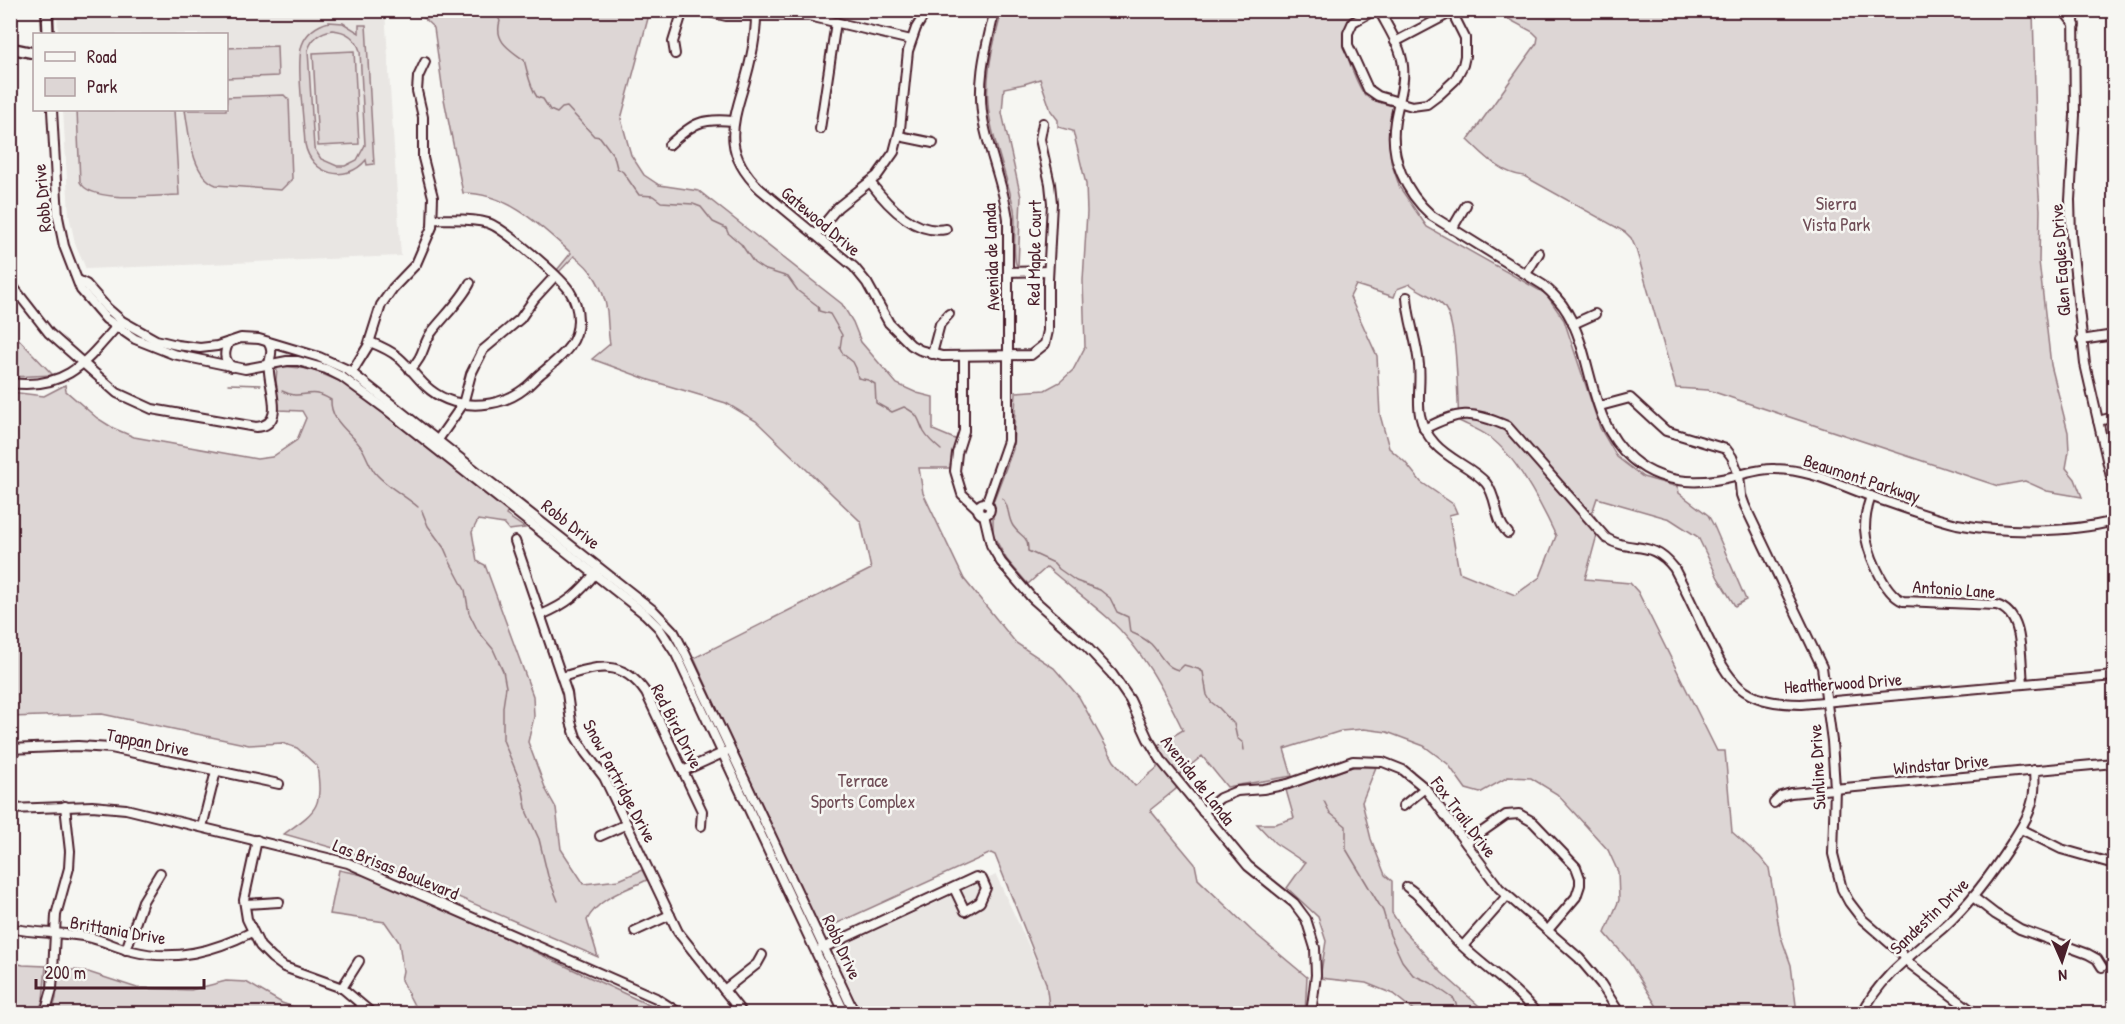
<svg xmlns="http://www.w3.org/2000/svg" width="2125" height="1024" font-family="'Patrick Hand',sans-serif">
  <rect width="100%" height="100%" fill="#f6f6f2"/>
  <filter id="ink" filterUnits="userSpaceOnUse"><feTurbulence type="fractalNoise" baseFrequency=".0167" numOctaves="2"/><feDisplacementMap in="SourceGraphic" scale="12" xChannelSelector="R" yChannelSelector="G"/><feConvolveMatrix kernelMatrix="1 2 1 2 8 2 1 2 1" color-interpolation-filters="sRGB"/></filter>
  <g filter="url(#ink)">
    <g fill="#e9e6e3">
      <polygon points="57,11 385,11 401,256 86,269 75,243 69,215 63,110 226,110 226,34 58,34"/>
      <polygon points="996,875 1046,983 1050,1013 862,1013 835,957 838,948"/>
    </g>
    <g fill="#ddd6d5" stroke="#947a80" stroke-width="1.5" fill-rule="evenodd">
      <path d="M416,11h234l-29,108 10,36 13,20 15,10 40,6 143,113 11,18 8,20 36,42 20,9 16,4v33l24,10 -4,11 -3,17h-31l4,25 41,86 52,64 38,25 25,29 35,64 21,25 22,-18 1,-23 25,-15c-20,-41 -40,-80 -75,-112 -19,-17 -41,-33 -61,-51l-19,17 -21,-24 -14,-25v-33l20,-53 3,-57 29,-2 15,-8 13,-12 12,-23 -2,-66 4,-69 -1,-28 -13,-53 -15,-4v-7l-7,-9 -11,-32 -16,5 -20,4 -2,25 19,84 -3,69 -2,-2c-4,-17 1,-37 -2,-55 -6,-29 -17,-56 -23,-85 -9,-39 1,-76 11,-113h363c-10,5 -20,12 -21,24 -2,12 14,53 22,61 7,6 19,8 27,10l-2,56 9,26 27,39 119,67 18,26 36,108 17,29 26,20 35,10 1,6 29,22 6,11 32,74 -11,6 -17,-28 -20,-41 -28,-18 -73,-21 -5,15 8,11 -15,55 45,4 8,9 79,159h8l7,81 28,25 9,11 11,66 11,31 6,48h-136l-33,-53 -23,-27 14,-33 -1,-28 -10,-22 -51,-56 -26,-16 -23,-1 -28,16 -14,-4 -18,-25 -24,-18 -37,-14 -23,-3 -23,2 -57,18 8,27 -65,11 -25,-31 -22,18 -4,15 -26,21 45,54 3,15 54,52 55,46 -2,36h-255l-4,-30 -51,-128 -4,-2 -173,79 -124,-274 177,-89 -10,-47 -105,-101 -30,-18 -77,-23 -57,-21 18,-15c-2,-11 -2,-22 -3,-33 -3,-22 -15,-43 -33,-55l-15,16 -2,-2 14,-17c-31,-28 -63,-60 -108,-60l-19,-94 -10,-71zM1410,284c11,9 27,13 35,24 13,19 12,88 14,113 10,5 21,9 29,15 28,19 54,70 68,100l-16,41 -25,18 -56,-23 -10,-57 8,-2 -4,-9 -32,-22 -16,-20 -16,-14 -9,-33 -3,-59 -27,-59 6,-12 38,12 3,-8z"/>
      <path d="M1498,11h535l4,155 3,44 -1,51 12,104 17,67 1,19 -3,17 9,11 7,18 -35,-6 -22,-10 -27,5 -290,-96 -32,-2 -40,-139 -5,-11 -6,-6 -101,-56c-24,-3 -39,-20 -56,-36l69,-97 1,-6 -5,-5 -34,-18z"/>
      <path d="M329,22l14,1 16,10v-8h7l8,139 -7,1 -1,-5c-20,24 -55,15 -61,-16 -1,-22 -9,-81 -3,-99 4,-12 15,-20 27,-23zM332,30c15,1 24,8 28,21l5,94 -8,15 -12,6h-8l-16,-7 -7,-11 -6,-98c4,-12 12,-18 24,-20z"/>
      <polygon points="277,46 278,76 227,78 227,48"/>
      <polygon points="354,51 359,144 318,146 313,53"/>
      <path d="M284,95l5,5 3,79 -11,11 -65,-5c-25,-10 -27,-53 -31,-75h41l1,-13z"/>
      <path d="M77,110h97l5,85c-22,0 -88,9 -99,-13z"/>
      <polygon points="11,331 53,375 11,377"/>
      <path d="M281,366l29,3 34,14 164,128 -2,4 19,13 -16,2 -5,-6 -26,-4 -6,12 5,29 8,4 48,131 1,21 -6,25 18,48 10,18 5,41 23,35 35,-4 23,-10 5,10c-21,10 -48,17 -60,40l11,37 -233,-100 -81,-23c33,-24 39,-26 33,-68l-20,-18 -15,-5 -33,2 -147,-31 -91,3v-325l33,4 21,-11 1,6 31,27 16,10 21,9 123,22 15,-2 25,-17 9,-22 -4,-7 -23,-1 -3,-30 1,-12z"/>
      <polygon points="1352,767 1376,767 1362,802 1371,839 1385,875 1392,881 1392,913 1403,930 1442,973 1487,1013 1417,1013 1393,994 1366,983 1320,978 1326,941 1318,917 1287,888 1305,863 1275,843 1257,824 1275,824 1294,818 1286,790"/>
      <polygon points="339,870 377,878 666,1013 418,1013 401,980 403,971 399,942 385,922 330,914"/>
      <polygon points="11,962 23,965 46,966 43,1000 38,1013 11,1013"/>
      <polygon points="59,969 85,971 137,988 191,990 226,981 246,982 282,1003 311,1013 52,1013 56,998"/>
    </g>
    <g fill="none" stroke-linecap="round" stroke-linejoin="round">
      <g stroke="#8e747a" stroke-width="1.5">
        <path d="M490,10l7,5 3,6c-6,20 9,28 24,39 4,13 5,25 13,37l6,2 7,11 7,3 5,-5 5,-1 27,29 6,1 14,19 3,12 6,4 16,23 14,1 8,6 32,2 8,3 12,15 13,6 2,5 13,11 13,19 9,6 25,8 10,14 20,15 1,5 11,3 12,21 -2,13 3,6 10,8 3,6 2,10 10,2 7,4 1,19 16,9 12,-5c16,8 13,11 20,25 4,7 11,13 17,18"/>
        <polyline points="228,384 261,385"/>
        <path d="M282,391c21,11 26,-6 49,9 -1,23 22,33 32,50 5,9 7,18 14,25 11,12 28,21 41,32"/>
        <path d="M1002,498c8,8 5,19 11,28 8,12 15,8 15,25l26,12 5,6 17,12 24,9 10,8 7,14 11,5 2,15c8,3 14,6 21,12 9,9 14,24 28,26l5,-5 14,4 5,3 4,23 4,7 8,6 15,16 3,14 6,5 1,7"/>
        <polyline points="422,511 428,526 444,548 448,557"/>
        <polyline points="449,560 465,590 469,613 478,631 493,649 503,671 506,687 503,707 503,740 522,786 527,813 539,839 548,876 558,901"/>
        <polyline points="1324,801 1330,813 1346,826 1346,849 1383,911 1390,935 1402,961 1413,975 1431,983 1454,999 1460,1014"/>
        <polyline points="10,1008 19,1010"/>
      </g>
      <defs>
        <g id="minor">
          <polyline points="700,10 726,16 809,16 911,40"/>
          <polyline points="1375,10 1353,22 1348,33 1348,45 1368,89 1378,96 1412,106 1427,104 1439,95 1455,80 1463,65 1465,56 1465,38 1452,12 1395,42"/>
          <path d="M1379,10c9,18 22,36 24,56 2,19 -5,36 -8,55 -6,36 10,71 37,95l111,69c9,8 18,16 24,27 27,45 21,110 65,147 31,27 70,26 107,16 12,-3 23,-7 36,-6 33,0 65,16 95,27 29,10 58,21 87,28 46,9 112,9 157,-3"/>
          <polyline points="2063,10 2075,25"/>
          <polyline points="2074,10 2075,115 2070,200 2071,236 2085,364 2114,490"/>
          <path d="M756,15c0,24 -6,50 -13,73 -13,42 -18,67 17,101l94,78 13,16 22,40 22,22 9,5 22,6 89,-1 14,-11 3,-13v-51l4,-77 -2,-19 -10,-45 3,-16"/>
          <polyline points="675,54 673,42 683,10"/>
          <polyline points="52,110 58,217 64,246 81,290 106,319 135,339 173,354 245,369 287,361 298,361 326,369 342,377 387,410 645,614 659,628 676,654 845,1014"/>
          <polyline points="820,129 836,22"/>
          <polyline points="899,136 933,143"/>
          <path d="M669,145c24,-22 32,-27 64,-24"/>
          <path d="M870,182c17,23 44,53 76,47"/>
          <polyline points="1452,229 1466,205"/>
          <polyline points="815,235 838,207 877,176 894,152 900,129 908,51 916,28 927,10"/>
          <polyline points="1008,272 1048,271"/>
          <polyline points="1526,274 1539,253"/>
          <polyline points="78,280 86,284 107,308 122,321 156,340 177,345 200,348 217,346 241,338 259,339 319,357 348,370 654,611 674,632 685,653 855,1014"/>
          <path d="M10,283l39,50 68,60 35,16 104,18c33,-2 10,-44 13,-62 1,-10 5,-13 -1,-23"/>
          <path d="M1407,297c1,23 10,44 12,68 2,16 -2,34 1,50 2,11 8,21 15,29 14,16 37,23 51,39 12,15 8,37 22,50"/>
          <polyline points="1573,324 1595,314"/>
          <polyline points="2081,340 2114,335"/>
          <path d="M229,342c-5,10 -6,17 3,25"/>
          <path d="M370,342c10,4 20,8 28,15 21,18 26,36 56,45 23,6 51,2 70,-13 7,-5 13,-13 20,-18 16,-14 34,-26 34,-51 0,-11 -3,-21 -9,-30 -10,-14 -65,-62 -81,-67 -17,-5 -36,-3 -54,-4"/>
          <polyline points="932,354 940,324 949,314"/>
          <polyline points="964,357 964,431 957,453 955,471 962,494 978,509"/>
          <path d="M410,370c15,-15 12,-24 21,-37 13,-17 30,-32 39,-50"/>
          <polyline points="352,372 368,346 381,305 393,288 416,264 432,227 433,197 423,158 423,117 417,91 418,77 425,62"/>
          <path d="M10,383c56,7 75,-20 108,-58"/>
          <polyline points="1600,406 1630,398 1666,431 1726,449 1732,457 1739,475 1741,495 1745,506 1822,667 1832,741 1835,788 1833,854 1842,889 1849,902 1862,919 1901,953 1910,964 1976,1014"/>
          <polyline points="2098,421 2114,417"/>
          <path d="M1424,429c35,-18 46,-19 83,-3l99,112c26,16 45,0 68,30 11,21 21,42 31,64 25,51 34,71 96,72l313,-28"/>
          <polyline points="435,444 463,404 471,374 483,350 520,319 534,299 555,276"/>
          <path d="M1871,496c-4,11 -6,21 -6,33 1,20 18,64 38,72l93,4c29,8 24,53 27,78"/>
          <circle cx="984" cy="509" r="6"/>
          <path d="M986,504l22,-63v-222c-4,-31 -16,-59 -23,-90 -10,-41 0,-79 10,-119"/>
          <polyline points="984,515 991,545 1001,562 1032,598 1085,645 1112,674 1130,700 1148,739 1163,763 1248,866 1294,903 1306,919 1315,948 1316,975 1311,1014"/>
          <polyline points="515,541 567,693 571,722 576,737 585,752 604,777 678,932 743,1014"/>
          <path d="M541,615c26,-11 39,-22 56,-44"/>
          <path d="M562,677c35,-11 60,-19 84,16l56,118 -1,15"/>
          <polyline points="10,749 78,746 111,748 279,784"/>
          <polyline points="683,771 725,752"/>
          <polyline points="1774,803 1781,796 1791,793 2114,763"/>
          <polyline points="1403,806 1425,788"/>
          <polyline points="10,809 92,806 126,809 348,863 656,998 681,1014"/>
          <polyline points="1203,812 1220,798 1237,791 1263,789 1288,784 1353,761 1383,762 1403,770 1425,788 1499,888 1579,958 1601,984 1620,1014"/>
          <polyline points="202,827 216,771"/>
          <polyline points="2021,829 2061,849 2114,864"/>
          <polyline points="600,836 627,824"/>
          <polyline points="257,840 244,900 247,919 260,946 272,958 284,967 342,988 373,1014"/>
          <polyline points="1466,843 1506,815 1519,814 1533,822 1576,867 1580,878 1580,885 1576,897 1548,930"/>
          <path d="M1407,887c20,13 31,34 47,51 26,27 60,47 83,76"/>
          <polyline points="1973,897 1995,914 2020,929 2088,954 2097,959 2102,967"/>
          <polyline points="245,904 279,902"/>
          <path d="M10,928c26,6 53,4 78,9 15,3 29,11 44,14 43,11 82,0 120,-19"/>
          <polyline points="635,931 670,915"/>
          <polyline points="1463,946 1507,896"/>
          <polyline points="822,948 825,947 976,877 982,879 986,888 980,902 965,911 954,888"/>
          <polyline points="126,950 143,901 160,873"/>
          <polyline points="342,988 359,961"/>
          <polyline points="724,990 757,964 762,955"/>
          <polyline points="45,1014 52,989 56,915 69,868 70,851 65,806"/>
          <path d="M1862,1014c18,-38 51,-60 81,-86 29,-26 51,-57 71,-89 7,-11 14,-21 17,-33 4,-11 4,-23 3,-36"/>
        </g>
        <g id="major">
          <polyline points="47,10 48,34"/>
          <polyline points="10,48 34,53"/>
        </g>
      </defs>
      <use href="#minor" stroke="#4a1f2b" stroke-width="12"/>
      <use href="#major" stroke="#4a1f2b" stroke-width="14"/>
      <use href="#minor" stroke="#f6f6f2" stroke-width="8"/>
      <use href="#major" stroke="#f6f6f2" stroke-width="9"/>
    </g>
  </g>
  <g text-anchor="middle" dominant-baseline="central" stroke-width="5" stroke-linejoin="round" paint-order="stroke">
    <g font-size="18" fill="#4a1f2b" stroke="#f6f6f2">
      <text transform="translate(42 198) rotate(-95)">Robb Drive</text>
      <text transform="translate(821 221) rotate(40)">Gatewood Drive</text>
      <text transform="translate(1034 253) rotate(-89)">Red Maple Court</text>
      <text transform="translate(991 257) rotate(-92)">Avenida de Landa</text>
      <text transform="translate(2060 260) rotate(-94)">Glen Eagles Drive</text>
      <text transform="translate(1862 478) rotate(18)">Beaumont Parkway</text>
      <text transform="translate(571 524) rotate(38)">Robb Drive</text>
      <text transform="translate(1954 589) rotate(4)">Antonio Lane</text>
      <text transform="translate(1843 683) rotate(-4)">Heatherwood Drive</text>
      <text transform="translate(677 726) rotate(63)">Red Bird Drive</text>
      <text transform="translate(148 742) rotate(11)">Tappan Drive</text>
      <text transform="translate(1941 764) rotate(-5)">Windstar Drive</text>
      <text transform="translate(1817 767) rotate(-93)">Sunline Drive</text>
      <text transform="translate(1198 780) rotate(52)">Avenida de Landa</text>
      <text transform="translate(620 781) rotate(62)">Snow Partridge Drive</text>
      <text transform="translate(1464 817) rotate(53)">Fox Trail Drive</text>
      <text transform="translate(396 869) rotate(22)">Las Brisas Boulevard</text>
      <text transform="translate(1929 916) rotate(-44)">Sandestin Drive</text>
      <text transform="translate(118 930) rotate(10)">Brittania Drive</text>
      <text transform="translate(842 947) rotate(65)">Robb Drive</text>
    </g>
    <g font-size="18" fill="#6f4d56" stroke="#f6f6f2">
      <text x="1836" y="203">Sierra<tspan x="1836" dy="21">Vista Park</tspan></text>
      <text x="863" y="780">Terrace<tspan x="863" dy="21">Sports Complex</tspan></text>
    </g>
  </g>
  <rect width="2125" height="1024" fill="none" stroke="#f6f6f2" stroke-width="36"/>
  <rect x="18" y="18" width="2089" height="988" fill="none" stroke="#4a1f2b" stroke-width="2" filter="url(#ink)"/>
  <rect x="33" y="33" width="195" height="78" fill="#f6f6f2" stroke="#b1a0a2" stroke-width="1.5"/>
  <rect x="45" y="52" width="30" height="9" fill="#f6f6f2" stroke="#b1a0a2" stroke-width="1.5"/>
  <text x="87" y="63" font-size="18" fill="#4a1f2b">Road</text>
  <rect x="45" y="78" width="30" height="18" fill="#ddd6d5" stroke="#b1a0a2" stroke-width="1.5"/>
  <text x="87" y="93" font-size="18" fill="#4a1f2b">Park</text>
  <g transform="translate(2062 961) rotate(177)" stroke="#f6f6f2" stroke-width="4.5" paint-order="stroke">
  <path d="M0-4.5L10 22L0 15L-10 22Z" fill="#4a1f2b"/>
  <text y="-9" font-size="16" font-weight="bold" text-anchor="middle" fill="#4a1f2b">N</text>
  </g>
  <path d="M36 979v9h168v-9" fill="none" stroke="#4a1f2b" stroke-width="3"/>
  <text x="45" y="979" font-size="18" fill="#4a1f2b" stroke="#f6f6f2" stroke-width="4.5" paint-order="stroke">200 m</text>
</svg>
